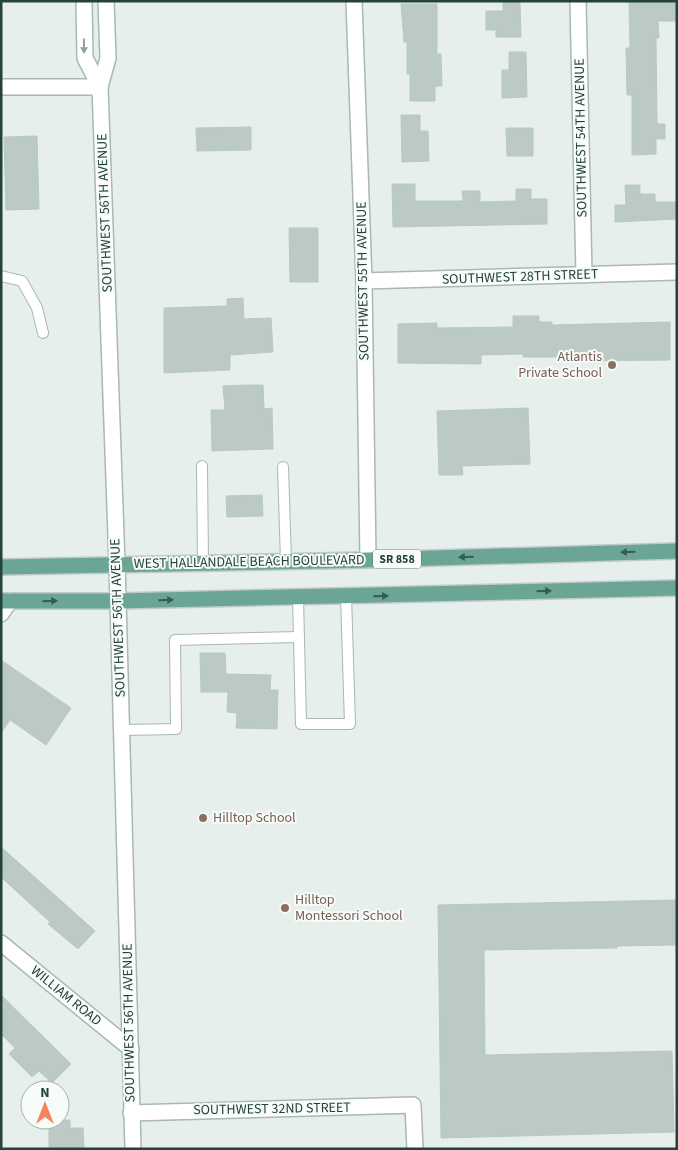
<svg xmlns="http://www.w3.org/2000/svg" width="678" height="1150" font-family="'Source Sans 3',sans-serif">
  <rect width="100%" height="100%" fill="#e6efeb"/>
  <g fill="#bbcac4" stroke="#b8c9c2">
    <polygon points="629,1 677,1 677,21 658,21 659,38 656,38 657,124 665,124 665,139 656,139 656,154 632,155 632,95 627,95 626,48 630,48"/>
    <polygon points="503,2 520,2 521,37 496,37 496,30 486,30 486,11 503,11"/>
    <polygon points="401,4 437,4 437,54 441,54 442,86 435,86 435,101 410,101 410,74 407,74 407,42 404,42"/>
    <polygon points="509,52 526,52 527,97 502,98 502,70 509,70"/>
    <polygon points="401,115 420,115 420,131 428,131 429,161 402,162"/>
    <polygon points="251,127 251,150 197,151 196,128"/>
    <polygon points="506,128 533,128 533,156 507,156"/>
    <polygon points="37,136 39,209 6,210 4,137"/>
    <polygon points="392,184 415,184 415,201 463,201 462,191 480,191 480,202 516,201 516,189 531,189 531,199 547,199 547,224 393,227"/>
    <polygon points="625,185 640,185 640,194 655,194 655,202 677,202 677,219 615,222 615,205 626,205"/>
    <polygon points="289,228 318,228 318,282 290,282"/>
    <polygon points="243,298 244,319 271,318 273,352 230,355 230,370 164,373 164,308 227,306 227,299"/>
    <polygon points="513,316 539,316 539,322 552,322 552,325 670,322 670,360 573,361 573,357 523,357 523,354 481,355 481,364 398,363 398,324 437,323 437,328 513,327"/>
    <polygon points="247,385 263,385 264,409 272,408 273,449 212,451 211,410 225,410 223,386"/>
    <polygon points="528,408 530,464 462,466 463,475 439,475 437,411"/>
    <polygon points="262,495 263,516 227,517 226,496"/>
    <polygon points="200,653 225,653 226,674 271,675 270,690 278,690 277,729 236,728 237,713 227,712 228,692 201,692"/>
    <polygon points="1,660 71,708 46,745 10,720 1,733"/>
    <polygon points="1,847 95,931 78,949 48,924 50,922 1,877"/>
    <polygon points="677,900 677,945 617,946 617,948 484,950 485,1055 672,1051 674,1132 441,1138 438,905"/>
    <polygon points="1,995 71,1064 52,1083 39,1071 32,1077 9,1054 15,1048 1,1034"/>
    <polygon points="49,1120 70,1120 70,1128 83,1128 84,1149 49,1149"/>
  </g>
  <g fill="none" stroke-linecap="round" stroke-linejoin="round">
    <defs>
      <g id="service">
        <polyline points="1,276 22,281 37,308 43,333"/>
        <polyline points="202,466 203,563"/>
        <polyline points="283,467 286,561"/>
        <polyline points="298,597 301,724 350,724 346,596"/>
        <polyline points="122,730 176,729 175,640 298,637"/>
      </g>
      <g id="minor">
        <polyline points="354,1 364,281 368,560"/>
        <polyline points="578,1 584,275"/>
        <polyline points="1,87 100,87"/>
        <polyline points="364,281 677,272"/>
        <polyline points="1,614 10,601"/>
        <polyline points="1,943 131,1049"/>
        <polyline points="131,1113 413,1105 415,1149"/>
      </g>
      <g id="tertiary">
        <polyline points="84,1 85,58 100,87"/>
        <polyline points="106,1 108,58 100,87 117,564 133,1149"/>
      </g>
      <g id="primary">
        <polyline points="1,567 368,560 677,551"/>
        <polyline points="1,601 118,601 677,588"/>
      </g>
    </defs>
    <use href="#service" stroke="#a8b8b2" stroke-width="12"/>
    <use href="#minor" stroke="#a8b8b2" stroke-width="18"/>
    <use href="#tertiary" stroke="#a8b8b2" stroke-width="18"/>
    <use href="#primary" stroke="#c2cac8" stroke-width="18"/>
    <use href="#service" stroke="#fff" stroke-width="10"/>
    <use href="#minor" stroke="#fff" stroke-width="15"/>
    <use href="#tertiary" stroke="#fff" stroke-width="15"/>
    <use href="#primary" stroke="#6aa596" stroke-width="15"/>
  </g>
  <defs><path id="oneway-solid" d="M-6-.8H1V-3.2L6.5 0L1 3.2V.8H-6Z" transform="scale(1.25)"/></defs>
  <use fill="#92a09c" href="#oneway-solid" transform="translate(84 46) rotate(89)"/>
  <g fill="#365b51">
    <use href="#oneway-solid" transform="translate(628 552) rotate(178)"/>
    <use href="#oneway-solid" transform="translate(466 557) rotate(178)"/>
    <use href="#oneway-solid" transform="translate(544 591) rotate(-2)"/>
    <use href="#oneway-solid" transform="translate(381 596) rotate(-2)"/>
    <use href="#oneway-solid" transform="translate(166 600) rotate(-1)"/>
    <use href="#oneway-solid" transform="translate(50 601) rotate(-1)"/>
  </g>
  <g fill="#8d6e63" stroke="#f7fbf9" stroke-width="2">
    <circle cx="612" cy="365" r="5"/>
    <circle cx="203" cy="818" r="5"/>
    <circle cx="285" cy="908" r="5"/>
  </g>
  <g text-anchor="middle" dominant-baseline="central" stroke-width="4" stroke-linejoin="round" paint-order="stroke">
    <rect fill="#f7fbf9" stroke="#637a73" stroke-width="1" x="373" y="549.5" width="48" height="19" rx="4"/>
    <g font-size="12" font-weight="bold" fill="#24423a">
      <text x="397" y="559">SR 858</text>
    </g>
    <g font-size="14" fill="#24423a" stroke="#f7fbf9">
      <text transform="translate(581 138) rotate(-91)">SOUTHWEST 54TH AVENUE</text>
      <text transform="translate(105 213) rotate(-92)">SOUTHWEST 56TH AVENUE</text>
      <text transform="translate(520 277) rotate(-2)">SOUTHWEST 28TH STREET</text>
      <text transform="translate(363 281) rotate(-91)">SOUTHWEST 55TH AVENUE</text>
      <text transform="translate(249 562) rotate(-1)">WEST HALLANDALE BEACH BOULEVARD</text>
      <text transform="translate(118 618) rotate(-92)">SOUTHWEST 56TH AVENUE</text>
      <text transform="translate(66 996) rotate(39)">WILLIAM ROAD</text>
      <text transform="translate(129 1023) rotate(-91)">SOUTHWEST 56TH AVENUE</text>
      <text transform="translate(272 1109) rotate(-1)">SOUTHWEST 32ND STREET</text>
    </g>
    <g font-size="14" fill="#785e54" stroke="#f7fbf9" text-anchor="start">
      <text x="602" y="357" text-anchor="end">Atlantis<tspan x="602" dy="16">Private School</tspan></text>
      <text x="213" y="818">Hilltop School</text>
      <text x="295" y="900">Hilltop<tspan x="295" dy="16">Montessori School</tspan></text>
    </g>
  </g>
  <rect width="678" height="1150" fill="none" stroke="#24423a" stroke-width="5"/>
  <g transform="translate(45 1105)"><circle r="24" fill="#f7fbf9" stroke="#a3b1ad"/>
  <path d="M0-4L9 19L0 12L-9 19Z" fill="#f4845f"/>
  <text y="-8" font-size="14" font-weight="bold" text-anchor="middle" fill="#24423a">N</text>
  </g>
</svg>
